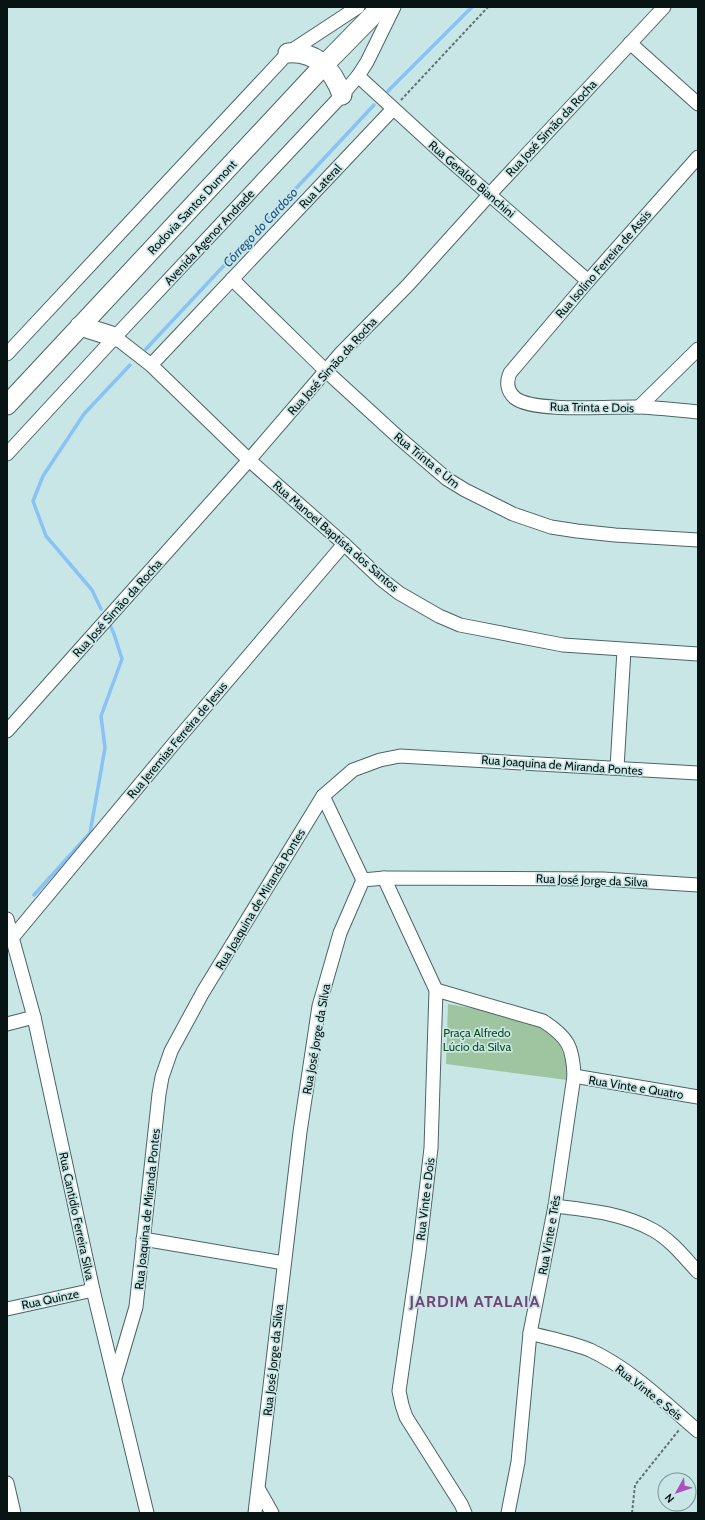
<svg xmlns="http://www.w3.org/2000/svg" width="705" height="1520" font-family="Cabin,sans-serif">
  <rect width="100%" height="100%" fill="#c9e6e6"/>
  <polygon fill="#9ec59f" points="448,1004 477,1009 526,1021 545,1028 560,1045 566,1062 567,1080 446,1064"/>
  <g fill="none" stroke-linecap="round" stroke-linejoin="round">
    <g stroke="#89c2f5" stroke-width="3.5">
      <polyline points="388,91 472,7"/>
      <polyline points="146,349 374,105"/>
      <polyline points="101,609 92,590 46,536 33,501 43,476 84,414 130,365"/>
      <polyline points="34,895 90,833 105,748 101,716 122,659 114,634 111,627"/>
    </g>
    <defs>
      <g id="minor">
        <polyline points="630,43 698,104"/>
        <polyline points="358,76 442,153 588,281"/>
        <path d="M698,157l-110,124 -78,92c-4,9 -3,18 5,25 19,15 98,8 125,9 19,1 39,3 58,5"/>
        <polyline points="232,279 326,371 397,436 447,479 465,490 513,514 551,527 577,531 615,535 698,540"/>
        <polyline points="115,337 151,365 249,460 344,544 381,579 399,593 439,616 460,625 563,645 698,654"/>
        <polyline points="7,354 288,53 358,7"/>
        <polyline points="151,365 393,109"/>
        <polyline points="639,407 698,349"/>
        <polyline points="7,454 115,337 342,95 358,76 367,62 394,7"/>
        <polyline points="7,731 249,460 341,353 408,285 490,194 664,7"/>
        <polyline points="617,768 624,650"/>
        <polyline points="323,796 363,880"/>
        <polyline points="384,878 436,990 431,1148 419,1252 399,1391 402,1405 406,1417 461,1504 465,1513"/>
        <polyline points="7,919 34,1017 93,1290 147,1513"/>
        <polyline points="12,938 176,741 344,544"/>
        <path d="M436,990l107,31c25,16 30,26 31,55l-19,130 -25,127 -12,129 -10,51"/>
        <polyline points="7,1024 34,1017"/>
        <polyline points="574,1076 698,1097"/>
        <path d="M555,1206c33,4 67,7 98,24 18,10 31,27 45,42"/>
        <polyline points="143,1239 284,1263"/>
        <polyline points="7,1309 93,1290"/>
        <path d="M530,1333c18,5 43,10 60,17 41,19 74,52 108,81"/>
        <polyline points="115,1378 136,1307 159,1094 162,1077 171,1051 203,992 323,796 353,770 380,760 400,756 698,773"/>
        <polyline points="7,1483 14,1513"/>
        <polyline points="259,1490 272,1513"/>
        <polyline points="255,1513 300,1132 319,1006 340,933 363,880 384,878 603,879 698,885"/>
      </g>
      <g id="highway">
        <path d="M288,53c29,-2 45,17 54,42"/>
        <polyline points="80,326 115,337"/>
        <polyline points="7,405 324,65 378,10 382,7"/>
      </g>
    </defs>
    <use href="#minor" stroke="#4b6464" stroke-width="15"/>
    <use href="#highway" stroke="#4b6464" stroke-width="21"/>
    <g stroke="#5f7272" stroke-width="2" stroke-dasharray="3 2" stroke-linecap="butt">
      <polyline points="401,100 488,7"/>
      <polyline points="632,1513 635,1485 679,1430"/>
    </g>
    <use href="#minor" stroke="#fff" stroke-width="13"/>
    <use href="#highway" stroke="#fff" stroke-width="19"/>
  </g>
  <g text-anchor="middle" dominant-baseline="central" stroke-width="3.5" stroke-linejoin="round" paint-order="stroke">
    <g font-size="12" fill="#081313" stroke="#c9e6e6">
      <text transform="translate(551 128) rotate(-47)">Rua José Simão da Rocha</text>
      <text transform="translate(472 179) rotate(41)">Rua Geraldo Bianchini</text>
      <text transform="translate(320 186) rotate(-47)">Rua Lateral</text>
      <text transform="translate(192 207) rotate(-47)">Rodovia Santos Dumont</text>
      <text transform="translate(209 237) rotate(-47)">Avenida Agenor Andrade</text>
      <text transform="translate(603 264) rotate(-49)">Rua Isolino Ferreira de Assis</text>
      <text transform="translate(332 366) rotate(-48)">Rua José Simão da Rocha</text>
      <text transform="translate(592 407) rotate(1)">Rua Trinta e Dois</text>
      <text transform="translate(427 460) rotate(39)">Rua Trinta e Um</text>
      <text transform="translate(336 536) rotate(41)">Rua Manoel Baptista dos Santos</text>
      <text transform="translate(117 608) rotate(-48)">Rua José Simão da Rocha</text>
      <text transform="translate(177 740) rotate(-50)">Rua Jeremias Ferreira de Jesus</text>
      <text transform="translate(562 765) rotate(4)">Rua Joaquina de Miranda Pontes</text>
      <text transform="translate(592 880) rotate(2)">Rua José Jorge da Silva</text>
      <text transform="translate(260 899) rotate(-59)">Rua Joaquina de Miranda Pontes</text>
      <text transform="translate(316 1039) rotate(-80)">Rua José Jorge da Silva</text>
      <text transform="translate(636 1087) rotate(9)">Rua Vinte e Quatro</text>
      <text transform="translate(425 1199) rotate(-83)">Rua Vinte e Dois</text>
      <text transform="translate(147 1209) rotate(-84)">Rua Joaquina de Miranda Pontes</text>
      <text transform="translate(77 1216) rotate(78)">Rua Cantidio Ferreira Silva</text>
      <text transform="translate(549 1235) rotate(-80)">Rua Vinte e Três</text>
      <text transform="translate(50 1299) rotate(-12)">Rua Quinze</text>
      <text transform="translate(273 1360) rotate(-84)">Rua José Jorge da Silva</text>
      <text transform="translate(649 1392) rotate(38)">Rua Vinte e Seis</text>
    </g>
    <g font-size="12" fill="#154e1c" stroke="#c9e6e6">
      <text x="477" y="1032">Praça Alfredo<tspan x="477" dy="14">Lúcio da Silva</tspan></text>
    </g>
    <g font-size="13" font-style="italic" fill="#185585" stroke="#c9e6e6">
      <text transform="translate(260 227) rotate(-47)">Córrego do Cardoso</text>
    </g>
    <g font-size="16" font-weight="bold" letter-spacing="1" fill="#714378" stroke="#c9e6e6">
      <text x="475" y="1301">JARDIM ATALAIA</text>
    </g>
  </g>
  <rect width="705" height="1520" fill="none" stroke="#081313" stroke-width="16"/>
  <g transform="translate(677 1492) rotate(230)"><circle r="19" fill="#c9e6e6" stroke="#7c9292"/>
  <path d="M0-3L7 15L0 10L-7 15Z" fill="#ac50ba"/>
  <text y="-6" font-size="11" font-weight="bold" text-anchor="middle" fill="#081313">N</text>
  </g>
</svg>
